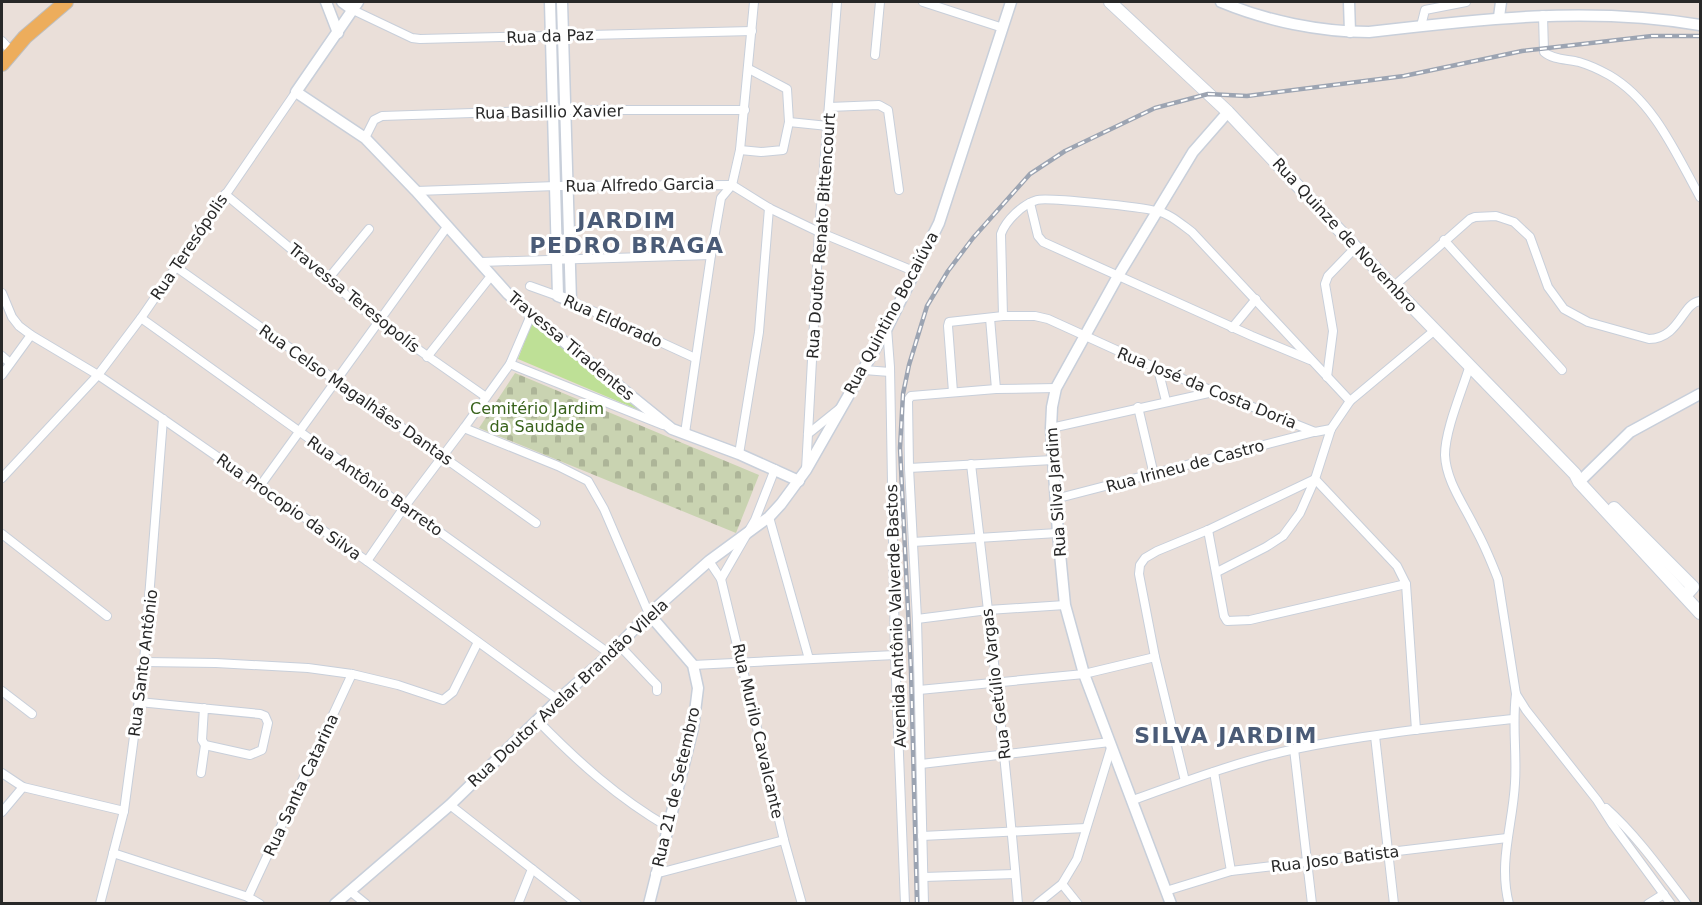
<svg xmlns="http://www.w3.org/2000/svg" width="1702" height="905" font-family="'DejaVu Sans',sans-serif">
  <defs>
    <pattern id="cemetery-stones" width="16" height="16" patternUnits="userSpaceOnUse" patternTransform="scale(1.5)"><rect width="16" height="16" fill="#c9d3b1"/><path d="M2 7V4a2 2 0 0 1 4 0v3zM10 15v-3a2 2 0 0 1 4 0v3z" fill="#adb598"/></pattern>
  </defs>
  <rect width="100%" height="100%" fill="#eadfd9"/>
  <polygon fill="url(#cemetery-stones)" points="515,373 759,475 736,533 479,428"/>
  <polygon fill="#bee096" points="533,320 648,414 518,359"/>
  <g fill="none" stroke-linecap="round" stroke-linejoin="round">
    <defs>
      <g id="minor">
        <polyline points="923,2 1003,28"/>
        <polyline points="353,10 412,38 420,39 752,31"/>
        <path d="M1543,15l1,37c9,8 24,7 35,10 10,3 21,8 30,13 45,26 67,79 91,122"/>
        <polyline points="1421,26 1425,10 1466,2"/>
        <polyline points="2,41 12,52"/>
        <polyline points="875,55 880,2"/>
        <polyline points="829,107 879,105 888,110 899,190"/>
        <polyline points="789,122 828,126"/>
        <polyline points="365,138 374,120 382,116 566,110 745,110"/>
        <polyline points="740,150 761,152 783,150 789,122 787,89 749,69"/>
        <polyline points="416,191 556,186 732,185 769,208 819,232 916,272"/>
        <polyline points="225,194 379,322 486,397"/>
        <polyline points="1030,203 1038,236 1043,242 1252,336 1310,360"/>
        <polyline points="1444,240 1562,370"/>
        <polyline points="481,262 711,255"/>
        <polyline points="176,267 536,523"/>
        <polyline points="328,279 369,229"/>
        <polyline points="530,286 558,296"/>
        <path d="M1393,287l77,-68 5,-2 21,-1 18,6 16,15 18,50 16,22 24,13 61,17c31,-1 33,-36 51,-38"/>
        <polyline points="2,293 12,317 19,326 31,335 98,375 163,419 367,561 558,700"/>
        <polyline points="571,301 695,358"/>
        <path d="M1003,316l-2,-82c5,-14 22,-30 36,-34 10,-3 105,7 119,11 13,2 25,13 36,21l158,169"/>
        <polyline points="141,318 610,654"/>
        <polyline points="990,318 996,389"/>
        <polyline points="887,328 890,367 895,655 905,904"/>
        <polyline points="1232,328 1256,299"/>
        <polyline points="2,356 10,363"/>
        <polyline points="427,357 491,276"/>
        <polyline points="510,364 663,425"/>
        <path d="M1470,365c-8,26 -25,65 -25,90 1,26 19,50 30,73 9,16 16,33 23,51l18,115 10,16 71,90 16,25 58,79"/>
        <polyline points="1158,369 1166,401"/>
        <polyline points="864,370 890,372"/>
        <polyline points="2,375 31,335"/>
        <polyline points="1327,377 1333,331 1325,284 1328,276 1356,247"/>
        <polyline points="953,392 948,326 949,322 1003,316 1035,316 1048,319 1158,369 1315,432 1331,429"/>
        <polyline points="1138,407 1154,475"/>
        <polyline points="464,428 558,466 588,481 604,509 649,614"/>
        <polyline points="1051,428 1213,392"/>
        <polyline points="685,433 711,255 721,198 732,185 740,150 754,2"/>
        <polyline points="808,434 839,409"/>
        <polyline points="739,454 759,332 769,208"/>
        <path d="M971,464c17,147 35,293 47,440"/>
        <polyline points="909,468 1053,460"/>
        <polyline points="806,470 819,232 837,2"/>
        <polyline points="2,478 98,375 141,318 296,92"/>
        <polyline points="1315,479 1397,566 1406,584 1416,730"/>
        <polyline points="260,486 447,227"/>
        <polyline points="1055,499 1314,432"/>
        <polyline points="769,517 809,659"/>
        <polyline points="1208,530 1224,616 1227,621 1250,620 1406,584"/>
        <polyline points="2,534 107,616"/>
        <polyline points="913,542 1058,533"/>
        <polyline points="367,561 405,506 464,428 510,364 531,315"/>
        <polyline points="709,561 721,579 784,840 802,904"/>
        <polyline points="1217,572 1266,547 1283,536 1300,513 1315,479 1331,429 1350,401 1435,330"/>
        <polyline points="721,579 755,520 775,469"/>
        <polyline points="917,619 988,610 1065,605"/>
        <polyline points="619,645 653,681 657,685 657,691"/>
        <polyline points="144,662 216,663 308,668 352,674 398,685 443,700 453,692 478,642"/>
        <polyline points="693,665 895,655"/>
        <polyline points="919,690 1084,674 1155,657"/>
        <polyline points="2,691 32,714"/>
        <polyline points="139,702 260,714 265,716 268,723 262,750 250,755 205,745 202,740 204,708"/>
        <path d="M537,720c40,41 81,78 131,107"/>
        <polyline points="1375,736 1394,904"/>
        <polyline points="1294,749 1312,904"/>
        <polyline points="921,764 1110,742"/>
        <polyline points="1214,772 1231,871"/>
        <polyline points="2,773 23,787 124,811"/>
        <polyline points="201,773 205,745"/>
        <polyline points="1185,781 1155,657 1139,574 1140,565 1145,558 1157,551 1208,530 1315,479"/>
        <path d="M1133,800c53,-19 107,-39 162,-51 72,-15 146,-22 218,-30"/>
        <polyline points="450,805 577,904"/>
        <path d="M1606,808c31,28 55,62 81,96"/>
        <polyline points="2,812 23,787"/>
        <polyline points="922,836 1086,828"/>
        <polyline points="113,853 248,897 260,904"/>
        <polyline points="655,874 784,840"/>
        <polyline points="924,877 1015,874"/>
        <polyline points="1062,884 1078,904"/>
        <polyline points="350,891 366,904"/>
        <polyline points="1166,891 1231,871 1507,838"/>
        <polyline points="248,897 352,674"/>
        <polyline points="100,904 124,811 144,662 163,419"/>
        <polyline points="518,904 532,869"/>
        <polyline points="924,904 917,619 909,468 908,400 911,396 996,389 1056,388"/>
        <polyline points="1037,904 1062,884 1077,859 1111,748"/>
        <path d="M1509,904c-11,-42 4,-80 6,-121 2,-30 -3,-59 1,-89"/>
        <polyline points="1648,904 1664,894"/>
      </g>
      <g id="tertiary">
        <polyline points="326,2 338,33"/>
        <polyline points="342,2 353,10"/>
        <polyline points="358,2 296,92 365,138 416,191 507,293 531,315 672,429 739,454 799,481"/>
        <polyline points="550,2 558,296 571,301 562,2"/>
        <path d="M1221,2c46,19 99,30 148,30 110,-13 221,-26 331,-7"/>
        <polyline points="1349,2 1350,32"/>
        <polyline points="1499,17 1501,2"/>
        <polyline points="1579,482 1630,432 1700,394"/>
        <polyline points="335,904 450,805 558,700 610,654 649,614 709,561 769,517 781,504 806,470 887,328 939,223 1011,2"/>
        <polyline points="649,904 693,728 698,688 693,665 649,614"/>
        <polyline points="1171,904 1084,674 1065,605 1058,533 1051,428 1052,407 1056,388 1118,276 1193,152 1228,112"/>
      </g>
      <g id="secondary">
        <polyline points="1110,2 1228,112 1393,287 1575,474 1579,482 1700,613"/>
        <polyline points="1614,508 1693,587 1685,596"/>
      </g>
      <polyline id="primary" points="2,64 25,37 66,2"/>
    </defs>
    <use href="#minor" stroke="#c8cfda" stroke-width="10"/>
    <use href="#tertiary" stroke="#c8cfda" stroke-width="13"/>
    <use href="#secondary" stroke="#c8cfda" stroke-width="14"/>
    <use href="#primary" stroke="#bebebe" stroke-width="16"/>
    <use href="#minor" stroke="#fff" stroke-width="8"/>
    <use href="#tertiary" stroke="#fff" stroke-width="10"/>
    <use href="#secondary" stroke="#fff" stroke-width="12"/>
    <use href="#primary" stroke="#edad5c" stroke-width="14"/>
    <defs>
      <polyline id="rail" points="917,904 911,671 900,448 903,394 909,365 927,306 948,271 973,238 1030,174 1065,151 1155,108 1208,94 1247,96 1404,76 1522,51 1652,36 1700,36"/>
    </defs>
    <use href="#rail" stroke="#9ca4b2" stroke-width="4.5"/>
    <use href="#rail" stroke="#fff" stroke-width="2" stroke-dasharray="7" stroke-linecap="butt"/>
  </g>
  <g text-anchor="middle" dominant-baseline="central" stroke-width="6" stroke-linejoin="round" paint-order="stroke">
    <g font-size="16" fill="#282828" stroke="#fff">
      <text transform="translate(550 36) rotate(-2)">Rua da Paz</text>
      <text transform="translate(549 112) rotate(-1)">Rua Basillio Xavier</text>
      <text transform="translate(640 185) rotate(-1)">Rua Alfredo Garcia</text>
      <text transform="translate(1345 235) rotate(47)">Rua Quinze de Novembro</text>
      <text transform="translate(821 236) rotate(-86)">Rua Doutor Renato Bittencourt</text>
      <text transform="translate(189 247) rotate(-56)">Rua Teresópolis</text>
      <text transform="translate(354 298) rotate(39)">Travessa Teresopolís</text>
      <text transform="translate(891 313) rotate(-62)">Rua Quintino Bocaiúva</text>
      <text transform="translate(613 321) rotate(24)">Rua Eldorado</text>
      <text transform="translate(571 346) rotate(40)">Travessa Tiradentes</text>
      <text transform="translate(1207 388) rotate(22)">Rua José da Costa Doria</text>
      <text transform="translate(356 395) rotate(35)">Rua Celso Magalhães Dantas</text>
      <text transform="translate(1185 466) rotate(-15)">Rua Irineu de Castro</text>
      <text transform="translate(375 486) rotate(35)">Rua Antônio Barreto</text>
      <text transform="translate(1056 492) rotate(-94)">Rua Silva Jardim</text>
      <text transform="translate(289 507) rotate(35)">Rua Procopio da Silva</text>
      <text transform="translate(896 616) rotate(-92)">Avenida Antônio Valverde Bastos</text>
      <text transform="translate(143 663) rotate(-83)">Rua Santo Antônio</text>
      <text transform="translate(996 684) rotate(-97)">Rua Getúlio Vargas</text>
      <text transform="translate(568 693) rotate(-43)">Rua Doutor Avelar Brandão Vilela</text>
      <text transform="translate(758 731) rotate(77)">Rua Murilo Cavalcante</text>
      <text transform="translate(301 785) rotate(-65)">Rua Santa Catarina</text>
      <text transform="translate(676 787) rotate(-77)">Rua 21 de Setembro</text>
      <text transform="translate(1335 859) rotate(-7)">Rua Joso Batista</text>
    </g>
    <g font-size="16" fill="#38621b" stroke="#fff">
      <text x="537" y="408">Cemitério Jardim<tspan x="537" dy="18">da Saudade</tspan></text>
    </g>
    <g font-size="22" font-weight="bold" letter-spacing="1.5" fill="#4a5b77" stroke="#fff">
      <text x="627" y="220">JARDIM<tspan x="627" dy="25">PEDRO BRAGA</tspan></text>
      <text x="1226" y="735">SILVA JARDIM</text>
    </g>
  </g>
  <rect width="1702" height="905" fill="none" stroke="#282828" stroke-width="6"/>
</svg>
